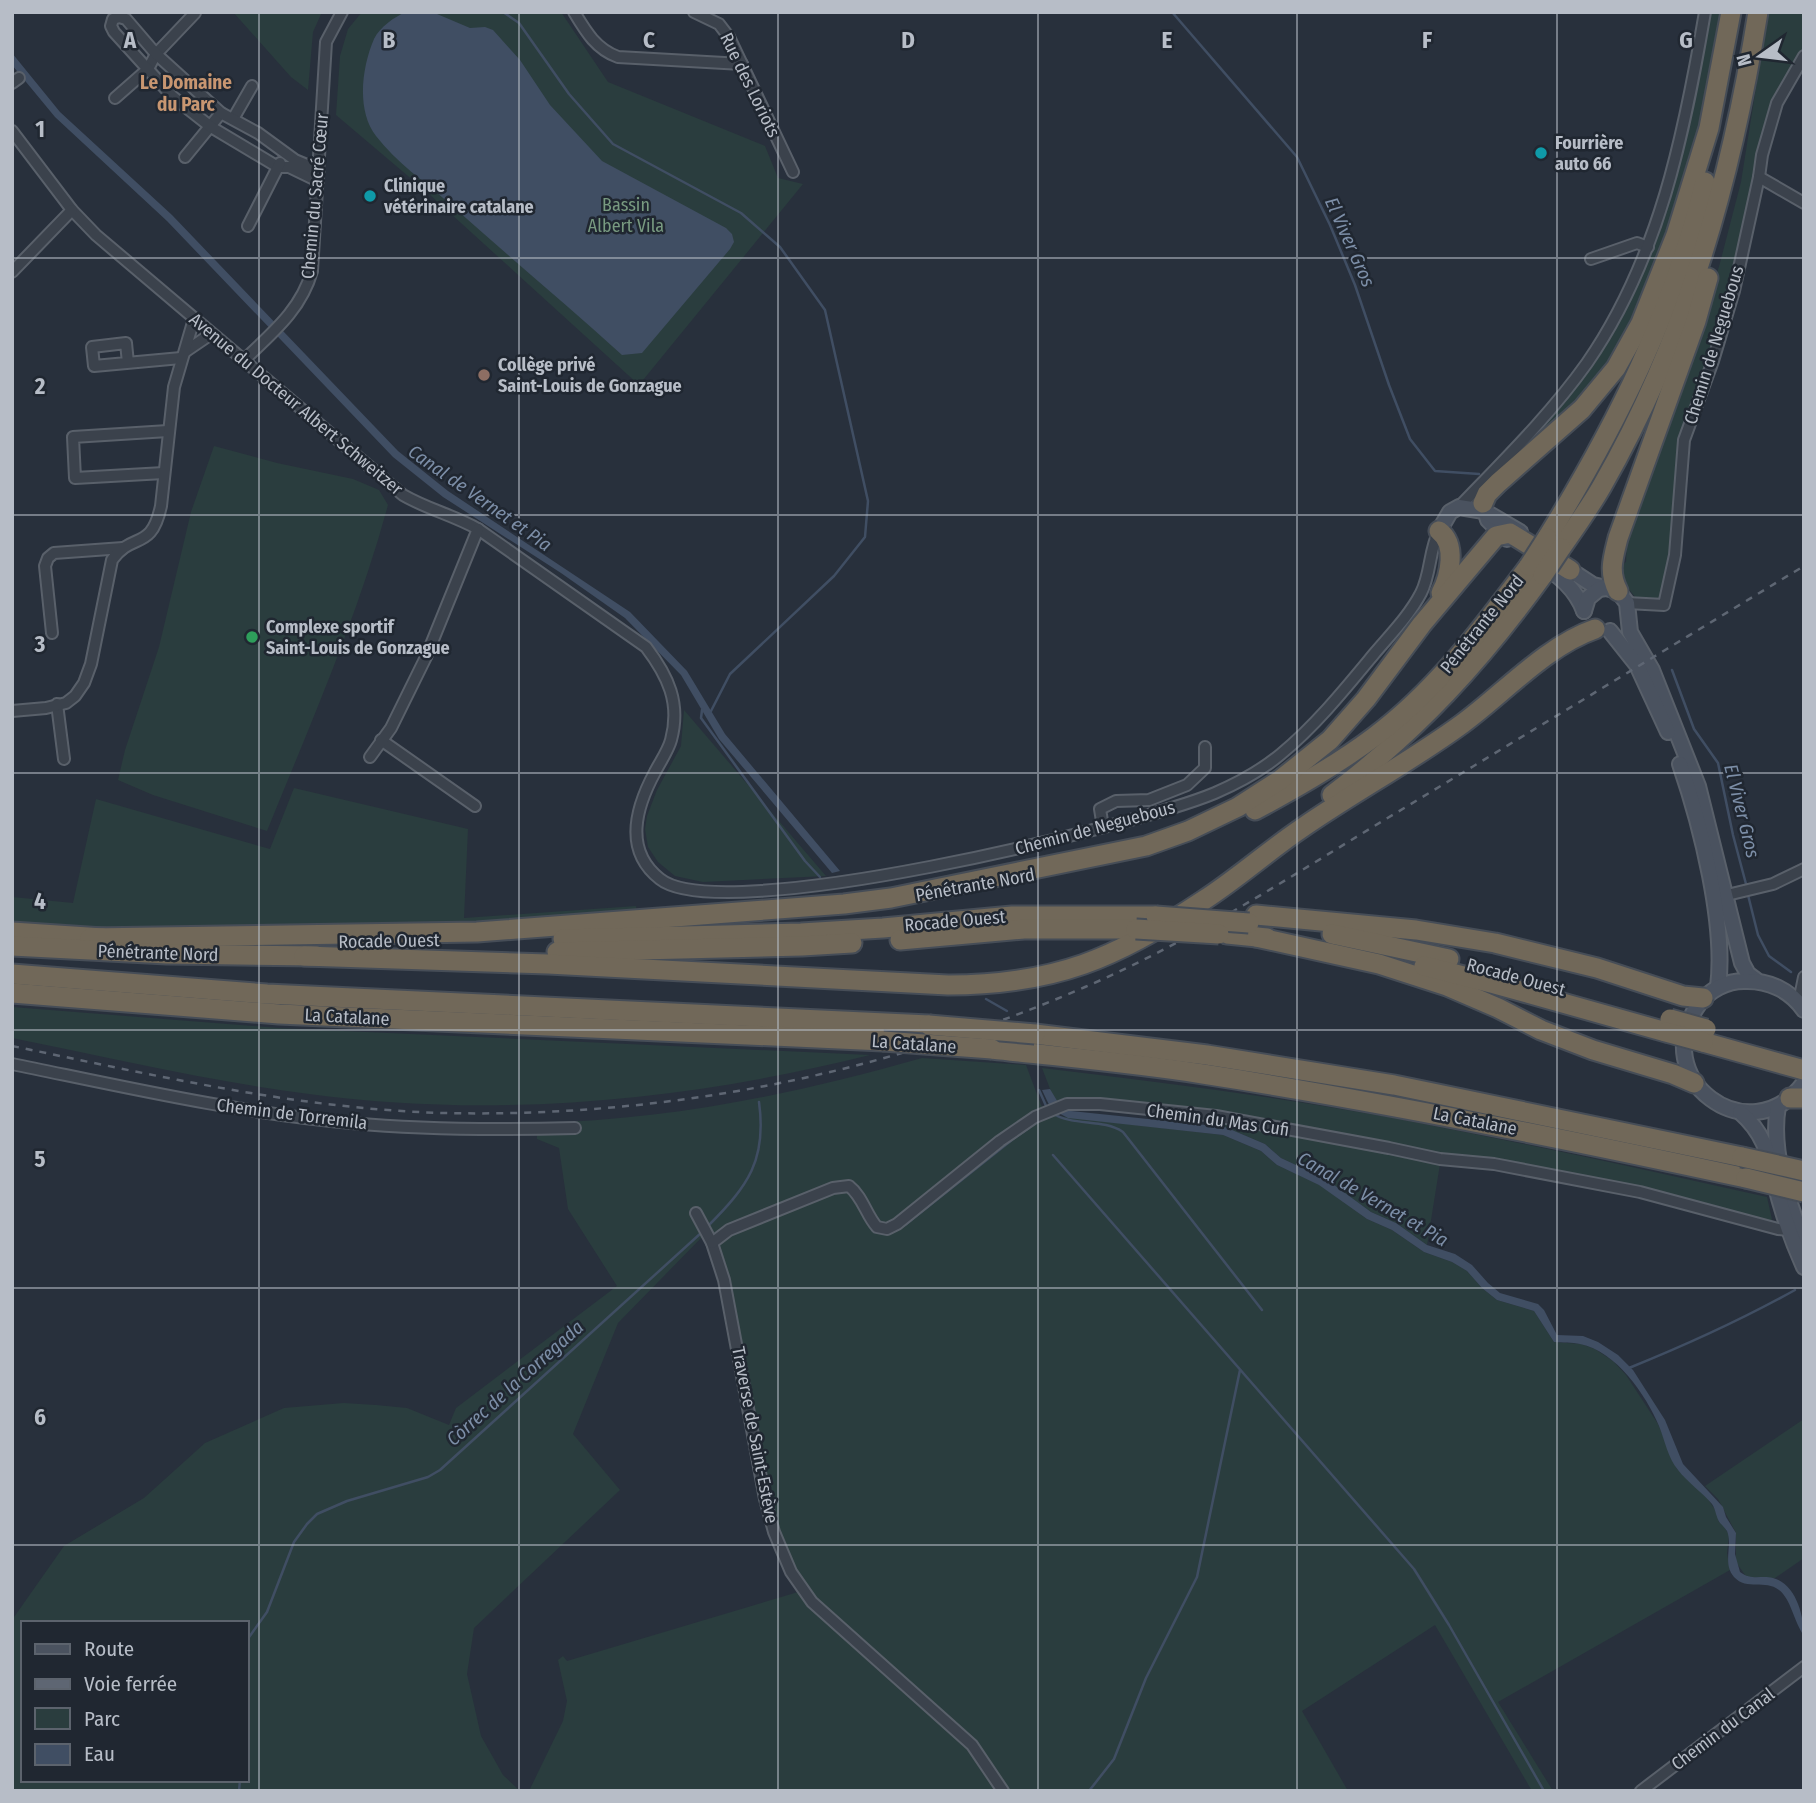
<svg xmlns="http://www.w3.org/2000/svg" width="1816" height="1803" font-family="'Fira Sans Condensed',sans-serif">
  <rect width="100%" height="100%" fill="#28303c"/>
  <g fill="#2a3d3e" fill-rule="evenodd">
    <polygon points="233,12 322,12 313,32 308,90 291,77"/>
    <polygon points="362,12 561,12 608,82 765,146 778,178 803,184 639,385 428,193 336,115 340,56 348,29"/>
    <path d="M1711,12h13l-22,114 -33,107 -34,87 -25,44 -33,40 -85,75c43,-44 88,-89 119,-143 59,-99 81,-211 100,-324z"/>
    <polygon points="1768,12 1804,12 1804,47 1773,102 1729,290 1709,359 1680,439 1671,554 1660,601 1636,598 1627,587 1618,568 1626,562 1627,541 1678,404 1720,263 1741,182"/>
    <path d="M214,446l63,17 76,16 26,11 9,15c-30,111 -78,220 -121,326l-114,-36 -35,-15 7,-30 34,-103 32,-135z"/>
    <polygon points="684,710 826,876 703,882 675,876 658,862 648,847 645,829 647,816 657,790 681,746"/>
    <polygon points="294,788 468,829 464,918 636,906 637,914 464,926 417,923 333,927 91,929 12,923 12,897 73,903 96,799 270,849"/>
    <path d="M12,1007l266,21 592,27c-184,46 -373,64 -561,39 -100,-13 -198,-36 -297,-56z"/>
    <path d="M922,1058l104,7 15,40 8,10 174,20 38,16 16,14 43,20 47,34 25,11 32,22 28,10 15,9 15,17 15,12 37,11 20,31 27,2 14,5 18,12 13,14 32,49 19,45 28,26 11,16 3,11 5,4 5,9 -2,18 3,17 -232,132 55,89h-21l-97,-166 -133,86 46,80h-339l-33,-49 -160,-143 -21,-29 -16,-40 -9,-32 -41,-219 -12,-37 -13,-7 -86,88 -45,111 47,56 -146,138 -7,46 14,62 22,39 17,16h-508v-171l52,-74 80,-48 61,-55 79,-35 60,-5 32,2 31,3 42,17 7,-17 161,-122 -49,-77 -9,-61 -22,-9v-16c131,-3 259,-29 385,-65zM23,1623h224v157h-224z"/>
    <path d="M1042,1068c116,14 231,28 346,49 127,24 253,52 379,80l6,27 -546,-111 -168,-9 -7,-10z"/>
    <polygon points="1225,1122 1440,1164 1427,1245 1396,1223 1371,1212 1325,1179 1281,1158 1265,1144 1225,1127"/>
    <polygon points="1804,1419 1804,1558 1775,1578 1750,1578 1745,1575 1736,1562 1736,1533 1718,1499 1705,1486"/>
    <polygon points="798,1592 871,1664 967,1749 996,1791 529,1791 563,1721 567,1701 558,1660 563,1656 567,1661"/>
  </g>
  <g fill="#404e63">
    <path d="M406,12l31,2 33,14 15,-1 8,3 27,30 30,45 52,56 124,67 6,6 2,8 -4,7 -88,104 -20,2c-56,-51 -115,-100 -172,-151 -24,-21 -54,-42 -74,-68 -20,-26 -14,-69 -2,-97 6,-12 20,-22 32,-27z"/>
    <polygon points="12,53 60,112 172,215 398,451 448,491 630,612 687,671 725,734 840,871 832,873 719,739 681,675 625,618 561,573 443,497 393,457 167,221 55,117 12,65"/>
    <path d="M1050,1089l9,15 12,7 154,16 40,17 16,14 45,21 45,33 25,11 31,22 28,9 17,11 16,18 12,10 38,11 6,6 13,25 26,1 15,6 20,13 15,15 32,50 18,44 40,43 3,10 10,16 -1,21 5,18c12,9 21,3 33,6 23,6 31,38 31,58 -10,-14 -13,-37 -25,-46 -14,-11 -32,1 -45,-13 -12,-14 -1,-31 -7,-46 -2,-3 -4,-5 -7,-8 -4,-5 -4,-13 -8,-19 -10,-12 -24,-21 -34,-34 -10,-12 -13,-29 -19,-44 -13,-31 -43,-75 -79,-82 -8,-2 -18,-1 -26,-2l-20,-31 -37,-11 -15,-12 -15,-17 -15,-9 -28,-10 -32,-22 -25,-11 -48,-34 -42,-20 -16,-14 -38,-16 -155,-17 -17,-9 -9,-19z"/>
  </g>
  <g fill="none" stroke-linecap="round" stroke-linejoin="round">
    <g stroke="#404e63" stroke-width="2.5">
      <polyline points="503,12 519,23 569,94 613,144 741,213 780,247 825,310 868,501 865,537 834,576 730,674 711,711"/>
      <polyline points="1172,12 1297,157 1330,225 1355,285 1389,385 1410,439 1435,471 1479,474"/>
      <polyline points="1672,670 1694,729 1718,763 1733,835 1746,884"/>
      <polyline points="702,710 701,718 805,861 820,877"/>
      <polyline points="1748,895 1758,935 1769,956 1791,972"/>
      <polyline points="986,999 1007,1011"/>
      <polyline points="1039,1090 1047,1108"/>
      <path d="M1052,1113c22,14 50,5 71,19l139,178"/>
      <polyline points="1053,1155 1414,1569 1449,1625 1544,1791"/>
      <path d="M708,1226c40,-40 59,-66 51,-124"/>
      <polyline points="891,1232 905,1225 1013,1139 1029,1128"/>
      <path d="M1629,1368c57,-23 112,-48 166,-78"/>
      <polyline points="247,1640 267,1612 294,1542 307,1524 317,1514 347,1501 428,1477 440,1470 701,1233"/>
      <polyline points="239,1791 240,1780"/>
      <polyline points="1089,1791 1114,1759 1146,1678 1197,1577 1240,1370"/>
    </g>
    <defs>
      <g id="street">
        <path d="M574,12c12,20 22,37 44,45l124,7"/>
        <polyline points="694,12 719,24 729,37 793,172"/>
        <polyline points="12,83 19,78"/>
        <polyline points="115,98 148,69 156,54 195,13"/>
        <polyline points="233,119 252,86"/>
        <path d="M12,131l60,79 24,25 307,260c24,14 50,20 75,34l168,118c22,29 35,56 25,93 -3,11 -11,22 -16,32 -19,35 -32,78 5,107 61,49 476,-53 555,-86 23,-10 47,-23 66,-39 35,-29 64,-65 93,-100 16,-19 35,-38 47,-61 10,-19 8,-43 18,-62"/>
        <polyline points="185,157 221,113"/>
        <polyline points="1759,177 1804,203"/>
        <polyline points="318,181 289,167 278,167 211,127 173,97 114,32 111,26 113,19 119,17 126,19 156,54 221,113 258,133 295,160 319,170"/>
        <polyline points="248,226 280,163"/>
        <polyline points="1591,259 1637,243 1648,247"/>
        <polyline points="12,272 72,210"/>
        <polyline points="186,351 211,334"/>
        <path d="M244,360c28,-27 57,-50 68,-89l14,-229 16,-30"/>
        <polyline points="128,363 126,343 92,347 94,366 181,358"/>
        <polyline points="164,473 75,478 73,437 168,431"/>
        <path d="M1459,507c44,-46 91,-92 128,-144 72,-104 97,-228 118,-351"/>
        <polyline points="1627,603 1664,605 1675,555 1684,440 1713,361 1734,291 1759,177 1762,155 1777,103 1804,56"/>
        <polyline points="52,633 45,566 48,558 54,553 123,548"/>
        <polyline points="57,704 64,759"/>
        <path d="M12,711l34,-3 20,-5 9,-7 9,-13 7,-19 21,-104c21,-29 39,-8 49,-54l13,-119 20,-68"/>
        <polyline points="381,740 475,806"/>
        <polyline points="370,757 391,728 426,657 478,529"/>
        <polyline points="1103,827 1100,809 1116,801 1149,800 1187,785 1205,768 1205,747"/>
        <polyline points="1723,896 1773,884 1804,869"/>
        <polyline points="1799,1002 1804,977"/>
        <path d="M12,1064c113,23 226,49 340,59 74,7 149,7 223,5"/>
        <polyline points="696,1213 712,1243 724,1280 765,1499 774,1532 791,1572 812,1602 972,1745 1003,1791"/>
        <path d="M712,1243l17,-13 104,-42 16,-2c14,11 17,29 28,41l10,2 10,-5 103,-83 35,-24 32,-13h33l116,12 173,32 51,11 54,5 146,28 138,37 11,1"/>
        <polyline points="1641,1791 1804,1667"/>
      </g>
      <g id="secondary">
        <polyline points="1483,503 1488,520 1507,539"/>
        <polyline points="1439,531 1450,512 1459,507 1484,511 1520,532"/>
        <path d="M1540,562c19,14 36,27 44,49"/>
        <polyline points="1564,566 1593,585 1606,588"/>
        <polyline points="1584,611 1588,598 1599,589 1606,588 1618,591 1627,603 1630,632 1652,670 1698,786 1742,963 1748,974 1756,980"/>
        <polyline points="1610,631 1637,665 1668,732"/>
        <path d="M1680,764c21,61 46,160 38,223"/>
        <path d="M1804,1010c-14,-20 -36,-30 -60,-29 -17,0 -35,9 -45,23 -54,74 50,152 105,79"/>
        <path d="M1778,1106c-8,45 10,95 26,137"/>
        <path d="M1740,1112c32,28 29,55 41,93 6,21 14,42 23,62"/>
      </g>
      <g id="highway">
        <polyline points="1483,503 1487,494 1498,483 1582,409 1616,368 1641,323 1676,235 1709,128 1731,12"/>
        <path d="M1439,531c18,13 11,45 2,62"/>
        <path d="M1547,538c69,-112 127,-228 158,-356"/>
        <path d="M1561,548c14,-20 29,-41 41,-62 85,-148 129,-306 156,-474"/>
        <path d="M1618,591c-10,-19 -5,-33 0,-53l78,-217 12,-43"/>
        <path d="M1332,795c86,-65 148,-133 211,-220"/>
        <path d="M1255,810c41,-22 82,-45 119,-73 62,-46 109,-110 155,-171"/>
        <polyline points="1256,915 1416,930 1495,943 1597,968 1683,996 1703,998"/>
        <polyline points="12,932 103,938"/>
        <polyline points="1227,934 1267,938"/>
        <polyline points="1332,934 1449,959"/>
        <polyline points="1256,937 1379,964 1447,986 1498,1008 1541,1030 1593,1050 1673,1074 1694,1083"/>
        <polyline points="90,938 477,932 844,904 891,898 1146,846 1188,831 1238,807 1280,780 1330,740 1366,699 1422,624 1496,536 1510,533 1570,570"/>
        <polyline points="563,939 801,933 883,928 1012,916 1156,916"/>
        <polyline points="900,940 1024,929 1136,929"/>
        <polyline points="12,946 167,954 317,956"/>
        <polyline points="557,952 802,946 852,943"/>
        <path d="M304,956l244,8 400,21c107,0 169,-27 256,-85 34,-22 64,-49 98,-72 52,-36 108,-66 160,-104 41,-30 84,-78 133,-95"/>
        <polyline points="1424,966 1495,984 1666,1032"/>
        <polyline points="12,974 267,994 929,1025"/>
        <polyline points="12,993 279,1014 883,1041"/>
        <polyline points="1035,1034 1207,1055 1394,1085 1742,1157"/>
        <polyline points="1703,1042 1804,1070"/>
        <path d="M992,1049c70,8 141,14 211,25 182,28 363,65 543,104"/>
        <polyline points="1790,1098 1804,1098"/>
      </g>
    </defs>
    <use href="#street" stroke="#59606a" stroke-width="14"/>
    <use href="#secondary" stroke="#59606a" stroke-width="18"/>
    <use href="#highway" stroke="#464d57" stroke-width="23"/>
    <use href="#street" stroke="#3b424c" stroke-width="10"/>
    <use href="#secondary" stroke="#4a525f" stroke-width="14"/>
    <use href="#highway" stroke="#716859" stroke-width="19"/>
    <path stroke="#5e6673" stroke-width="2.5" stroke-dasharray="7 7" stroke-linecap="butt" d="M12,1046c142,29 286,63 431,67 221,5 439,-38 642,-126 103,-44 200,-107 296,-165 141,-85 282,-171 423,-256"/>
    <defs>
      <g id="highway-bridge">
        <polyline points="1529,566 1547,538"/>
        <polyline points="1543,575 1561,548"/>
        <polyline points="1156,916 1249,923"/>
        <polyline points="1136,929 1219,934"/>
        <polyline points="1670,1019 1706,1029"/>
        <polyline points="929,1025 1035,1034"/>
        <polyline points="1666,1032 1703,1042"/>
        <polyline points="883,1041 992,1049"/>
        <polyline points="1742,1157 1804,1171"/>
        <polyline points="1746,1178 1804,1192"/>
      </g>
    </defs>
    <use href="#highway-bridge" stroke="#464d57" stroke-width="23" stroke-linecap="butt"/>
    <use href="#highway-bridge" stroke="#716859" stroke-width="19"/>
  </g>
  <path fill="none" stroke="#b7bdc7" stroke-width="2" stroke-opacity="0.55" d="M259,12v1779M519,12v1779M778,12v1779M1038,12v1779M1297,12v1779M1557,12v1779M12,258h1792M12,515h1792M12,773h1792M12,1030h1792M12,1288h1792M12,1545h1792"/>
  <g fill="#0f9aa8" stroke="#202731" stroke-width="2.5">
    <circle cx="1541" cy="153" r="7"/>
    <circle cx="370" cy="196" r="7"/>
  </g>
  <circle fill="#8d6e63" stroke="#202731" stroke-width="2.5" cx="484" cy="375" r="7"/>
  <circle fill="#2e9e5b" stroke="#202731" stroke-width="2.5" cx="252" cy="637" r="7"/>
  <g text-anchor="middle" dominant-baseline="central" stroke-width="5" stroke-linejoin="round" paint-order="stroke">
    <g font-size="18" fill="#b7bdc7" stroke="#202731">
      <text transform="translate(750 85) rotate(64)">Rue des Loriots</text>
      <text transform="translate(315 196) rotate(-85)">Chemin du Sacré Cœur</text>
      <text transform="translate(1714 345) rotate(-73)">Chemin de Neguebous</text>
      <text transform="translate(296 404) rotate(40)">Avenue du Docteur Albert Schweitzer</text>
      <text transform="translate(1482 624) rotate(-51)">Pénétrante Nord</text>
      <text transform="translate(1095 828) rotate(-15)">Chemin de Neguebous</text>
      <text transform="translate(975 885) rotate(-10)">Pénétrante Nord</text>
      <text transform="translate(955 921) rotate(-5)">Rocade Ouest</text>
      <text transform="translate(389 941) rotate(-1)">Rocade Ouest</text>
      <text transform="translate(158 953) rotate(2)">Pénétrante Nord</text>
      <text transform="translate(1516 977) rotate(15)">Rocade Ouest</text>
      <text transform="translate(347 1017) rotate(3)">La Catalane</text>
      <text transform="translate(914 1044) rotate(4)">La Catalane</text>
      <text transform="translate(292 1114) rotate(7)">Chemin de Torremila</text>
      <text transform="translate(1218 1120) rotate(8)">Chemin du Mas Cufi</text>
      <text transform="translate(1475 1121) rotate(11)">La Catalane</text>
      <text transform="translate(755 1435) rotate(79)">Traverse de Saint-Estève</text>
      <text transform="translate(1723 1729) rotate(-37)">Chemin du Canal</text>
    </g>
    <g font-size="18" font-weight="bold" fill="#b7bdc7" stroke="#202731" text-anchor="start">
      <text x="1555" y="143">Fourrière<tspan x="1555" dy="21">auto 66</tspan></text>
      <text x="384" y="186">Clinique<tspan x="384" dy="21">vétérinaire catalane</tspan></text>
      <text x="498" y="365">Collège privé<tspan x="498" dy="21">Saint-Louis de Gonzague</tspan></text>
      <text x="266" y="627">Complexe sportif<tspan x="266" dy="21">Saint-Louis de Gonzague</tspan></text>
    </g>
    <g font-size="18" fill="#789a80" stroke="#202731">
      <text x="626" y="205">Bassin<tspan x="626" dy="21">Albert Vila</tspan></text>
    </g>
    <g font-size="19" font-weight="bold" fill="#c89671" stroke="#202731">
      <text x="186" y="82">Le Domaine<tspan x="186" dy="22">du Parc</tspan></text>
    </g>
    <g font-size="19" font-style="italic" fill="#7c8ea7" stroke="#202731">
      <text transform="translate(1350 242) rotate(66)">El Viver Gros</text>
      <text transform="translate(480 498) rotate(35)">Canal de Vernet et Pia</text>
      <text transform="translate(1742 811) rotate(76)">El Viver Gros</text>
      <text transform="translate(1373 1199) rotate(30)">Canal de Vernet et Pia</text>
      <text transform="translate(515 1383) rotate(-42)">Còrrec de la Corregada</text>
    </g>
  </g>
  <g font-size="23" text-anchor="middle" font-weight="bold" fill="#b7bdc7" stroke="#202731" stroke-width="5" stroke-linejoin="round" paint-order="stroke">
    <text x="130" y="48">A</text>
    <text x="389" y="48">B</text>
    <text x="649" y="48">C</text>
    <text x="908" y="48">D</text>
    <text x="1167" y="48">E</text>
    <text x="1427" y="48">F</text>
    <text x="1686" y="48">G</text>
    <text x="40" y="137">1</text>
    <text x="40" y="394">2</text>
    <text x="40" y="652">3</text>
    <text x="40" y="909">4</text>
    <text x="40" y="1167">5</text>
    <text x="40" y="1425">6</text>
  </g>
  <rect width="1816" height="1803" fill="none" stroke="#b7bdc7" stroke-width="28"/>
  <rect x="21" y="1621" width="228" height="161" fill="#202731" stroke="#5c636d" stroke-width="2"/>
  <rect x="35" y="1644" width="35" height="10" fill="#4a525f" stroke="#5c636d" stroke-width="2"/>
  <text x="84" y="1656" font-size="21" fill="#b7bdc7">Route</text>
  <rect x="35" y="1679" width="35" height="10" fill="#5e6673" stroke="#5c636d" stroke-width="2"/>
  <text x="84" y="1691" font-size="21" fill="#b7bdc7">Voie ferrée</text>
  <rect x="35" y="1708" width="35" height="21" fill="#2a3d3e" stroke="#5c636d" stroke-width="2"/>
  <text x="84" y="1726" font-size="21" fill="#b7bdc7">Parc</text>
  <rect x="35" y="1744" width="35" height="21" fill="#404e63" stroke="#5c636d" stroke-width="2"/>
  <text x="84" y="1761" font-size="21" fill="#b7bdc7">Eau</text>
  <g transform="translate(1760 56) rotate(256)" stroke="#202731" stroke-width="5" paint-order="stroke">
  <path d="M0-5L12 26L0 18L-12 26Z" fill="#b7bdc7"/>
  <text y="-10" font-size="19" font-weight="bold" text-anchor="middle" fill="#b7bdc7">N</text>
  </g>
</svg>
